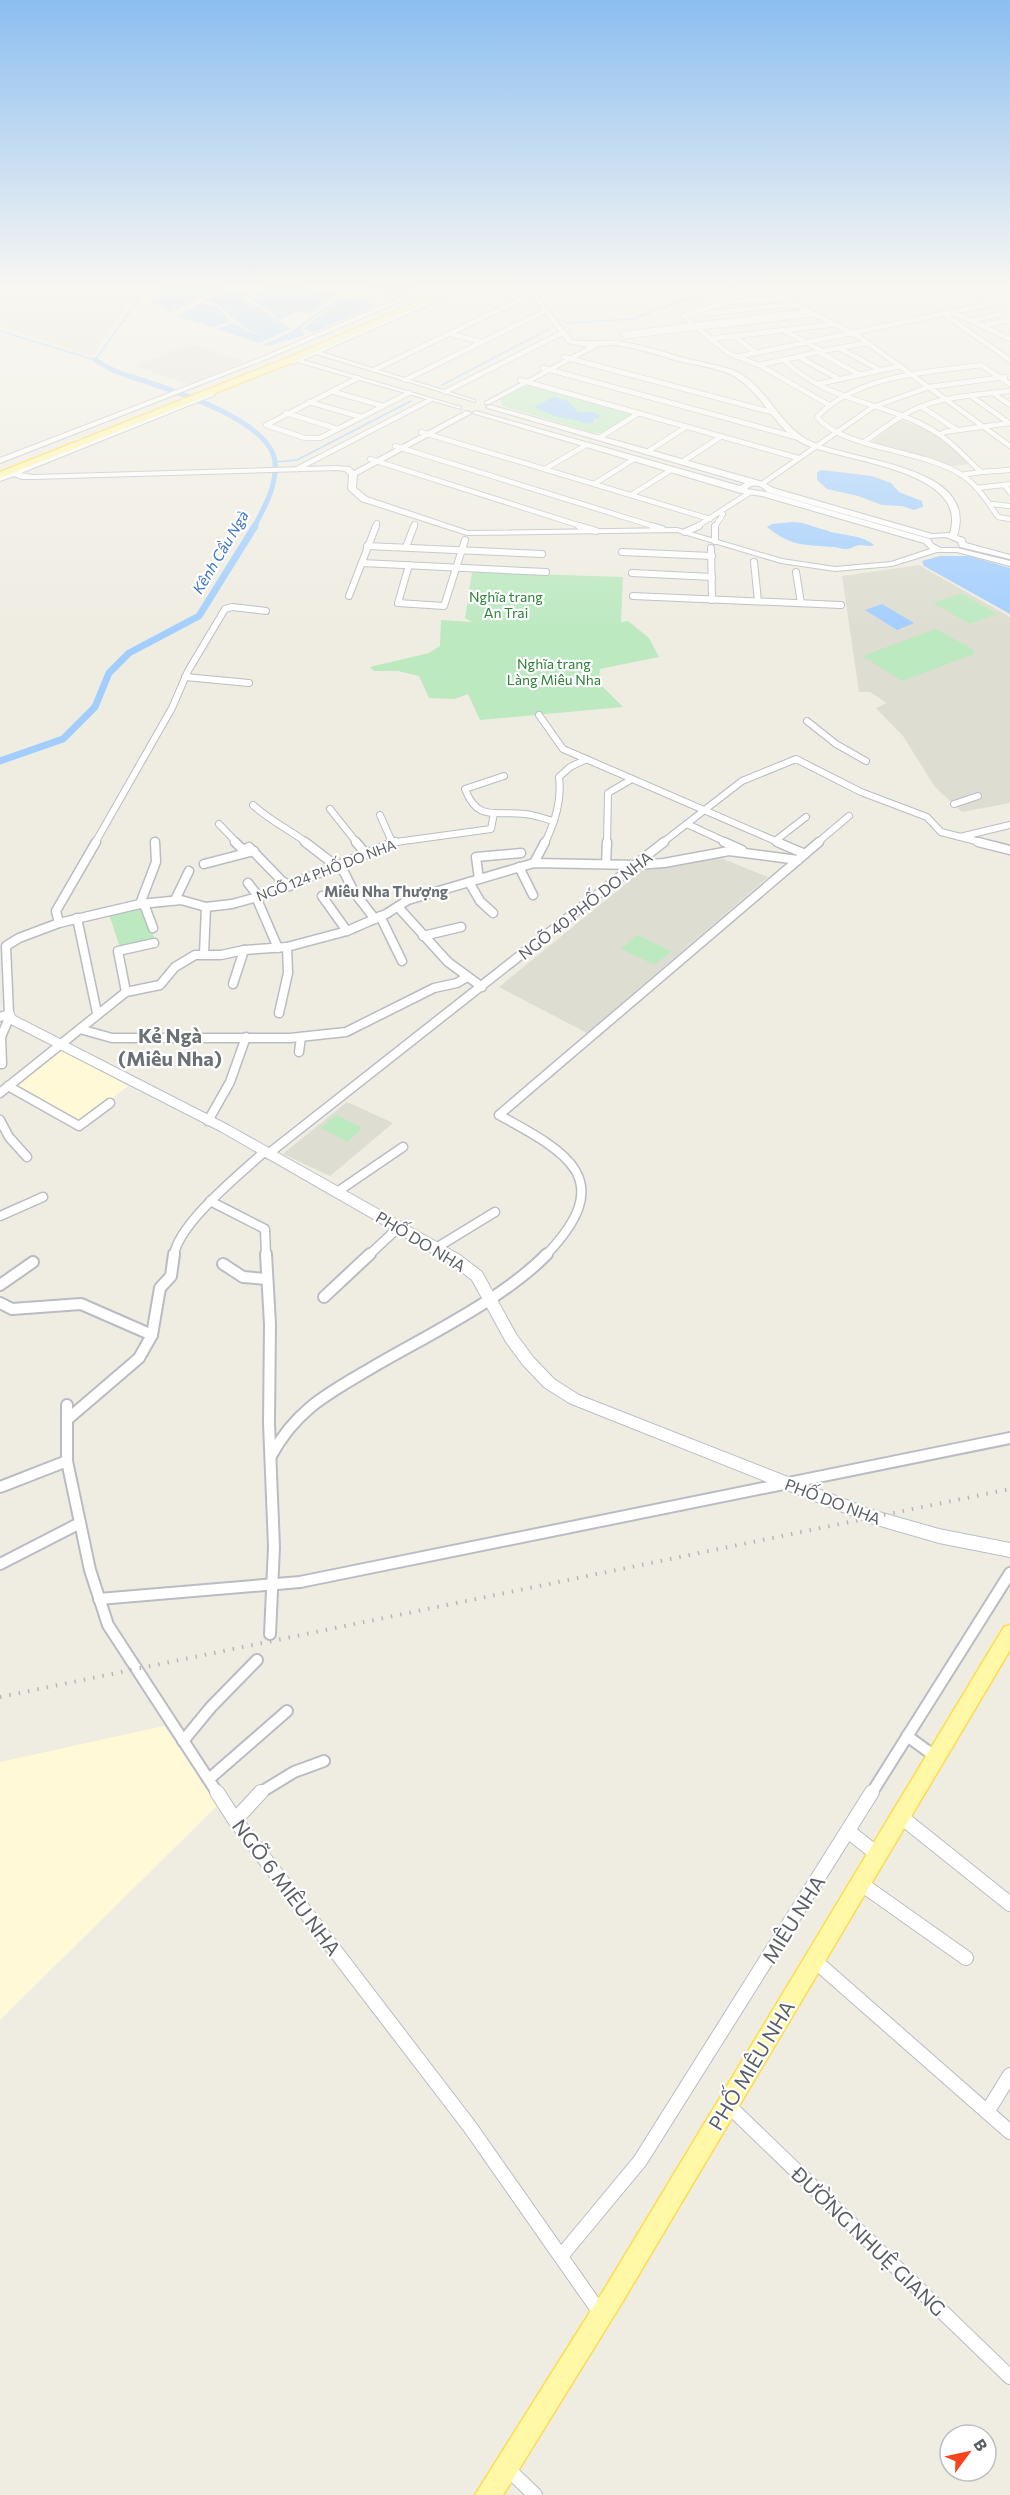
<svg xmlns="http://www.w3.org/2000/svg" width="1010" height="2495" font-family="Commissioner,sans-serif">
  <rect width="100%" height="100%" fill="#efede2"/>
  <g fill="#fff9d7">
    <polygon points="59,1048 128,1086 75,1126 8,1089"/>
    <polygon points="164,1726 220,1803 0,2020 0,1762"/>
  </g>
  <g fill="#e2e0da">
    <polygon points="0,284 141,284 92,356 0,326"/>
    <polygon points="191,344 244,361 189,385 135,366"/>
  </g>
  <g fill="#deddd1">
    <polygon points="900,421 905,421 933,433 971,464 951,466 874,443 872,441"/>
    <polygon points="919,565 1010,617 1010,803 962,812 935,787 903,736 876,708 887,703 870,692 859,692 842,576"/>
    <polygon points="716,856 768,877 587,1033 499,987 645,868"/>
    <polygon points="347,1102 393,1123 330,1176 283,1154"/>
  </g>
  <g fill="#bce9c0">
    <polygon points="532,385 631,412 633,416 604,433 594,433 502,406 500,399 526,386"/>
    <polygon points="472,572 623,577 621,622 628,621 649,638 659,657 600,669 599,683 623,707 480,720 468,694 455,699 429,698 419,676 398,671 374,671 370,667 429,653 440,646 441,620 472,622 465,618"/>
    <polygon points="961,593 997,614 970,624 933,603"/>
    <polygon points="936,629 973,649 974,654 902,681 862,656"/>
    <polygon points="143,906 155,940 120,948 109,914"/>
    <polygon points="637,935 671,951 655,965 621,949"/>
    <polygon points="336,1115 362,1128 348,1142 321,1128"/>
  </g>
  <g fill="#a2ceff">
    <polygon points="165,284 218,284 219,290 170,312 151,302"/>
    <polygon points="272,284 280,284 338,294 311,313 295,312 279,320 270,311 248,298 255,292"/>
    <polygon points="365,284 424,284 400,294 363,287"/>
    <path d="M229,290l22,1 -7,7c5,7 10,6 17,10 10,6 19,15 29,21l-31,14 -42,-14 17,-6 12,8 23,6 -21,-7 -29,-24 -14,-6z"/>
    <polygon points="346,295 302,327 300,330 305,333 303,336 267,346 263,345 291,332 340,296"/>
    <polygon points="356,297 369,300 368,303 379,304 314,332 303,329 338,302"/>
    <polygon points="201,303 217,307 230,321 213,327 176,316"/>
    <path d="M554,397l14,4 10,11h14l10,4 -8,3 -1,4c-10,2 -13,-3 -23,-4 -14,-2 -23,-6 -36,-12z"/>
    <polygon points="822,470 872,476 891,483 899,492 922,501 923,507 914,510 902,506 882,505 858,496 827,489 817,480 817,472"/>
    <path d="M792,522c13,0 21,5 33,8 16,6 36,4 49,15 -6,3 -12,-2 -18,1 -12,5 -10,3 -22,1 -29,-2 -44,-1 -67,-20l5,-3z"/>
    <polygon points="940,556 969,556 1010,568 1010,614 924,566 922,561"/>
    <polygon points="882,604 914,623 897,630 865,610"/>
  </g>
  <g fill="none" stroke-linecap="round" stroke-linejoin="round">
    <g stroke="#a2ceff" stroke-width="1.5">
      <polyline points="566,323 633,319 677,302 746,284"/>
      <polyline points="0,331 95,360 150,284"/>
      <polyline points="442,385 549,329"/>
      <polyline points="274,462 297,460 411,401"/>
    </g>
    <path stroke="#a2ceff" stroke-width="5" d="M95,360c8,4 16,10 25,13 35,12 151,44 155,89 2,24 -10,44 -21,65"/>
    <polyline stroke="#a2ceff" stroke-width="7" points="0,761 63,739 95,707 109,673 129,653 199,616 255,526"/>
    <defs>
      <g id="street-far4">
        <polyline points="808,311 623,334 627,336 815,314"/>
        <polyline points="952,312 1010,339"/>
        <polyline points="704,314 794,304"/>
        <polyline points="944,314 1010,360"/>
        <polyline points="970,321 1000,314"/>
        <polyline points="981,326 1010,320"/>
        <polyline points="783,330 822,351 867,343"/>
        <polyline points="450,334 482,342"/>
        <polyline points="734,336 756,353"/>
        <polyline points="709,339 836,324"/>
        <polyline points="839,348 880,370"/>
        <path d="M822,351l-38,9c44,44 108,42 156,75 15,10 28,25 41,37l-20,3"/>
        <polyline points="819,352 860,375"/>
        <polyline points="564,357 775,413"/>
        <polyline points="736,357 1010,300"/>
        <polyline points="799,357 839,379"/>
        <polyline points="759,365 786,359"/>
        <polyline points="543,368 799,438"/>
        <polyline points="374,370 532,294"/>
        <polyline points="358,378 266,425 305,438 320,438 409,393"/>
        <polyline points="405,380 545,311"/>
        <polyline points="520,380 798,458"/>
        <polyline points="818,384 900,366"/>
        <path d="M1010,384l-29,-19c-54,7 -124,10 -164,52 25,32 105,32 145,58 15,10 26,27 36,42l12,2"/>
        <polyline points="331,391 383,406"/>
        <polyline points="445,392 562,333"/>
        <polyline points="993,393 1010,405"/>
        <polyline points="971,396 1009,423"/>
        <polyline points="309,402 361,417"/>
        <polyline points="829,405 761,366 728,353 683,316 727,302 782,298 858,336 1010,446"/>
        <polyline points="922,407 957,430"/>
        <polyline points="286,413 338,429"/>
        <polyline points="421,432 710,519"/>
        <polyline points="940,435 944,432 1010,423"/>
        <polyline points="599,438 639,413"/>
        <path d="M864,442c16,-11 32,-24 51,-33 29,-13 63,-14 95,-18"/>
        <polyline points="395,446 656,527"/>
        <polyline points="647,452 686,427"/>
        <polyline points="370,459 584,527"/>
        <polyline points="682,462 722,436"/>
        <polyline points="297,469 430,400"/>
        <polyline points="545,469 586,445"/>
        <polyline points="981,472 1010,470"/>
        <polyline points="594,484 634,459"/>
        <polyline points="762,484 873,407 929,387 1005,377"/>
        <polyline points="1010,484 1004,485 1010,492"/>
        <polyline points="976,488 1004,485"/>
        <polyline points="631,495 671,470"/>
        <polyline points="991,504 1010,506"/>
        <polyline points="375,527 377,523"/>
        <polyline points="414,527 415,524"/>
        <polyline points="696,527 749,493"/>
        <polyline points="715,527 723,514"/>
      </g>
      <g id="street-far3">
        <polyline points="579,526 596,531"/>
        <polyline points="652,526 662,529"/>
        <polyline points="715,526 715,541"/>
        <polyline points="685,532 699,526"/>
        <polyline points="367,546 542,554"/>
        <polyline points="406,547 414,526"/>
        <polyline points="711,548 712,600"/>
        <polyline points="622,552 712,556"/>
        <polyline points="754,562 758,601"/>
        <polyline points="362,563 546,572"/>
        <polyline points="409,565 398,603 444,606 465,540"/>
        <polyline points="796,572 801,603"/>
        <polyline points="632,573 712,577"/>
        <polyline points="349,596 376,526"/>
        <polyline points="633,596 841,605"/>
        <polyline points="185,677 249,683"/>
        <polyline points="539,715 563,749 780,843"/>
        <polyline points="807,721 836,744 866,761"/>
        <path d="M504,776l-39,13c13,34 31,21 60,25 10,1 20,5 29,7"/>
        <polyline points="954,804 978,796"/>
        <path d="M253,805c17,16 36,24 54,38"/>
        <polyline points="330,809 357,843"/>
        <polyline points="380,815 392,842"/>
        <polyline points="219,824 237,843"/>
        <polyline points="687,824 728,843"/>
        <polyline points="960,837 1010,825"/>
        <polyline points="775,841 806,817"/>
        <polyline points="95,843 172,708 188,671 225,609 232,607 266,611"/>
        <polyline points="389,843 491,829 494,813"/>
        <path d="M545,843c10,-22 17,-42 14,-66l11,-10 17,-8"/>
        <polyline points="607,843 608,793 632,779"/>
        <polyline points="662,843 742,781 796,759 861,792 927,817 941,832 984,843"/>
        <polyline points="817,843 849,816"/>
      </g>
      <g id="street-far2">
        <polyline points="235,842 242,849 250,848"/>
        <polyline points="305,842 344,872 354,892 375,919"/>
        <polyline points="356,842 366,854"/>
        <polyline points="724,842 742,850"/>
        <polyline points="777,842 805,854"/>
        <polyline points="978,842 1010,850"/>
        <polyline points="249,847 282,881 290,886"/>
        <polyline points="534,863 545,842"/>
        <polyline points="204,864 254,851"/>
        <polyline points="606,864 607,842"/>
        <polyline points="519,867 533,895"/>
        <polyline points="479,879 476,857 521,853"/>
        <polyline points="469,882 480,901 493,913"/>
        <polyline points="248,883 259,897"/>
        <polyline points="322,896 347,931"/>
        <polyline points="256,897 278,948"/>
        <polyline points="175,900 189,871"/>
        <polyline points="140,904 156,862 155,842"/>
        <polyline points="144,904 153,928"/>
        <polyline points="398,907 448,962 482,987"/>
        <polyline points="380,916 402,961"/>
        <polyline points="77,918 97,1013"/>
        <polyline points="59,923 56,911 96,842"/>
        <polyline points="423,936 461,927"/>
        <polyline points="204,954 206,907"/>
        <polyline points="233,984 244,950"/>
        <polyline points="126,992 118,951 154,943"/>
        <polyline points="279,1013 288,973 287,947"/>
        <polyline points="0,1017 9,1014 6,946 19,938 59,923 140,904 181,900 206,907 232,904 268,894 395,842"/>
        <polyline points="80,1029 112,1038 290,1038 346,1032 434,988 457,983 467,977"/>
        <polyline points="299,1052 301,1037"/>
        <polyline points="2,1064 1,1037 9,1018"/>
        <polyline points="8,1086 79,1126 110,1103"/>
        <polyline points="0,1093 126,992 160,985 175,967 195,955 221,955 244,950 287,947 347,931 386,914 408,900 534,863 636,865 664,863 729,851 798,860"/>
        <polyline points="0,1120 9,1137 27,1157"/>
        <polyline points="208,1121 230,1082 246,1037"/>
        <polyline points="268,1154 664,842"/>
        <polyline points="337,1192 403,1147"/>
        <polyline points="210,1201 265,1229 266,1255"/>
        <polyline points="0,1216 43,1197"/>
        <polyline points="436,1248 495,1212"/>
        <path d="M174,1255c5,-32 66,-81 90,-103"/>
        <polyline points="369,1255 399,1227"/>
        <path d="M546,1255c72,-75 23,-102 -47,-140l320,-273"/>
      </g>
      <g id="street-far1">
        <polyline points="266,1254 270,1324 269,1423 274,1547 270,1634"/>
        <polyline points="223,1264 243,1277 267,1279"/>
        <polyline points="0,1285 33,1262"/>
        <polyline points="324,1297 370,1254"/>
        <polyline points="0,1303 12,1309 81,1304 152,1335"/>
        <polyline points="67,1405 67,1461 90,1570 108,1625 218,1794"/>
        <polyline points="69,1418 139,1358 152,1335 160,1288 171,1276 174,1254"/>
        <path d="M271,1456c25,-47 58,-63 102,-89 55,-32 130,-68 174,-113"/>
        <polyline points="0,1487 67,1461"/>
        <polyline points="0,1564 80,1523"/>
        <polyline points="99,1599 300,1582 1010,1438"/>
        <polyline points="907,1736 936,1757"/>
        <polyline points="183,1741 211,1707 257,1660"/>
        <polyline points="209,1779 287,1711"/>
        <polyline points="258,1794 294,1772 324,1761"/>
        <polyline points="871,1794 1010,1573"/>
      </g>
      <g id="street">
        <polyline points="217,1792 235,1820 470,2127 601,2314"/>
        <polyline points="900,1816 1010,1904"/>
        <polyline points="235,1820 261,1792"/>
        <polyline points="848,1831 877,1854"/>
        <polyline points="860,1883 966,1958"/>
        <polyline points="814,1960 1010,2132"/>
        <polyline points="728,2105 1010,2377"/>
        <polyline points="987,2112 1010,2075"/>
        <polyline points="562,2255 640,2161 872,1792"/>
        <polyline points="508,2469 535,2495"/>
      </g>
      <g id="secondary">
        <polygon points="432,284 441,284 264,360 0,463 0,458 260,358"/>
        <polygon points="467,284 476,284 321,352 475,400 475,402 316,354 303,360 461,407 461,409 297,362 292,364 289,362 292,358 309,352 310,350 315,350"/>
        <path d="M522,284h6l44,56c17,3 34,-1 50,2 21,3 42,10 62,16 16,4 34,7 49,12 32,13 44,52 73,69 41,23 175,24 151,97l7,2 2,5 44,12v4l-50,-12 -2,-5 -12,-5 -17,1 -162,-46c-5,-7 -15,-9 -20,-3l19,3 164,47 3,5 8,4h16l53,13v5l-53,-14h-20l-45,14 -57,5 -54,-8 -104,-31 -210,3 -106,-34 -13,-12 1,-14 -4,-4 -9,-1 -303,9h-11l-8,-3 -14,5v-5l10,-6 203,-78 2,3 -194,78 12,2 303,-9 14,1 4,4 112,-60 6,2 4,-2 264,75 5,-3 -257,-75 -2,-1 4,-2 273,77 10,6 159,46 18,-1c20,-64 -108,-71 -146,-89 -25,-12 -37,-41 -57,-58 -6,-5 -12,-10 -19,-13 -16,-6 -33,-8 -49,-12 -19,-5 -38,-12 -57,-15 -7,-2 -15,0 -23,0l-110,58h-4v-2l103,-55 -20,-4zM472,413l269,80 21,3 162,47 6,6 -39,13 -56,5 -53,-8 -105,-31 -209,3 -101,-34 -11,-9 1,-13z"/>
        <polygon points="9,1010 13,1011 15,1016 228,1125 460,1255 482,1272 516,1334 533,1357 554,1379 579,1395 872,1510 939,1529 1010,1543 1010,1557 939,1543 870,1523 569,1403 544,1387 523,1365 506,1342 472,1280 450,1263 220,1131 5,1021 3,1014"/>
      </g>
      <g id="primary">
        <polygon points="459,284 469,284 296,361 0,478 0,472 290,357"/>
        <polygon points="1010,1625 1010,1650 623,2301 503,2495 475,2495 607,2285 1004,1627"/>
      </g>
    </defs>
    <use href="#street-far4" stroke="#babcc3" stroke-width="6"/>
    <use href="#street-far3" stroke="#babcc3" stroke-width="8"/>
    <use href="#street-far2" stroke="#babcc3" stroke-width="11"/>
    <use href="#street-far1" stroke="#babcc3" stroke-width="14"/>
    <use href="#street" stroke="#babcc3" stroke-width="16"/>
    <use href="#secondary" stroke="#bbbec5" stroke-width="2"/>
    <use href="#primary" stroke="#fedc4c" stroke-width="3"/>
    <use href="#street-far4" stroke="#fff" stroke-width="4.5"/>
    <use href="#street-far3" stroke="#fff" stroke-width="6"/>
    <use href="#street-far2" stroke="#fff" stroke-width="8"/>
    <use href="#street-far1" stroke="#fff" stroke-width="10"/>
    <use href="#street" stroke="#fff" stroke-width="14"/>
    <use href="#secondary" fill="#fff" fill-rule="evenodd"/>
    <use href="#primary" fill="#fff8a7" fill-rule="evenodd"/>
    <polyline stroke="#b6b7b8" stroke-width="4" stroke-dasharray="1.5 8" stroke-linecap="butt" points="0,1697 1010,1489"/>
  </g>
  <linearGradient id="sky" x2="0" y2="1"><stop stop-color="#8cbef1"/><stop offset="0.45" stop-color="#f8f7f2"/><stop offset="1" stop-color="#f8f7f2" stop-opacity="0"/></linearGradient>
  <rect width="1010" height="634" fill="url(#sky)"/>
  <g text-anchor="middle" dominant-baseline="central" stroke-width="4.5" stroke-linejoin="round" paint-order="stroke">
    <g font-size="14" fill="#2c8238" stroke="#fff">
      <text x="506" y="596">Nghĩa trang<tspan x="506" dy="16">An Trai</tspan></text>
      <text x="554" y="663">Nghĩa trang<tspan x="554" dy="16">Làng Miêu Nha</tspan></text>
    </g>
    <g font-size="14" fill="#5a5e65" stroke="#fff">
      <text transform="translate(326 870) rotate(-21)">NGÕ 124 PHỐ DO NHA</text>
    </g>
    <g font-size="15" font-style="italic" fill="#3975ce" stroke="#fff">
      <text transform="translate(220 552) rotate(-59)">Kênh Cầu Ngà</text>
    </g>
    <g font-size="15" font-weight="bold" fill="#6b7077" stroke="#fff">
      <text x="386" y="891">Miêu Nha Thượng</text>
    </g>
    <g font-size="16" fill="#5a5e65" stroke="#fff">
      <text transform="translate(585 905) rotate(-38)">NGÕ 40 PHỐ DO NHA</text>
      <text transform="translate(421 1241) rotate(31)">PHỐ DO NHA</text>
      <text transform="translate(833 1501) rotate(21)">PHỐ DO NHA</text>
    </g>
    <g font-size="20" font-weight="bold" fill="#6b7077" stroke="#fff">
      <text x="170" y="1035">Kẻ Ngà<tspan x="170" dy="23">(Miêu Nha)</tspan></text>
    </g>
    <g font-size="20" fill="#5a5e65" stroke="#fff">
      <text transform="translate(287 1887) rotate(53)">NGÕ 6 MIÊU NHA</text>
      <text transform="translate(793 1919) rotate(-58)">MIÊU NHA</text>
      <text transform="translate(751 2065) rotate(-59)">PHỐ MIÊU NHA</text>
      <text transform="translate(869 2241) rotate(44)">ĐƯỜNG NHUỆ GIANG</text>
    </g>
  </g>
  <g transform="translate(968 2453) rotate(57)"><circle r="28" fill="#ffffff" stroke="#bdbfc1" stroke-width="1.5"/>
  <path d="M0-4.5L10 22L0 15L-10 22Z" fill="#f9421e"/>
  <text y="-9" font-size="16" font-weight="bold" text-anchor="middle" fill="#5a5e65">B</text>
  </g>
</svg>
